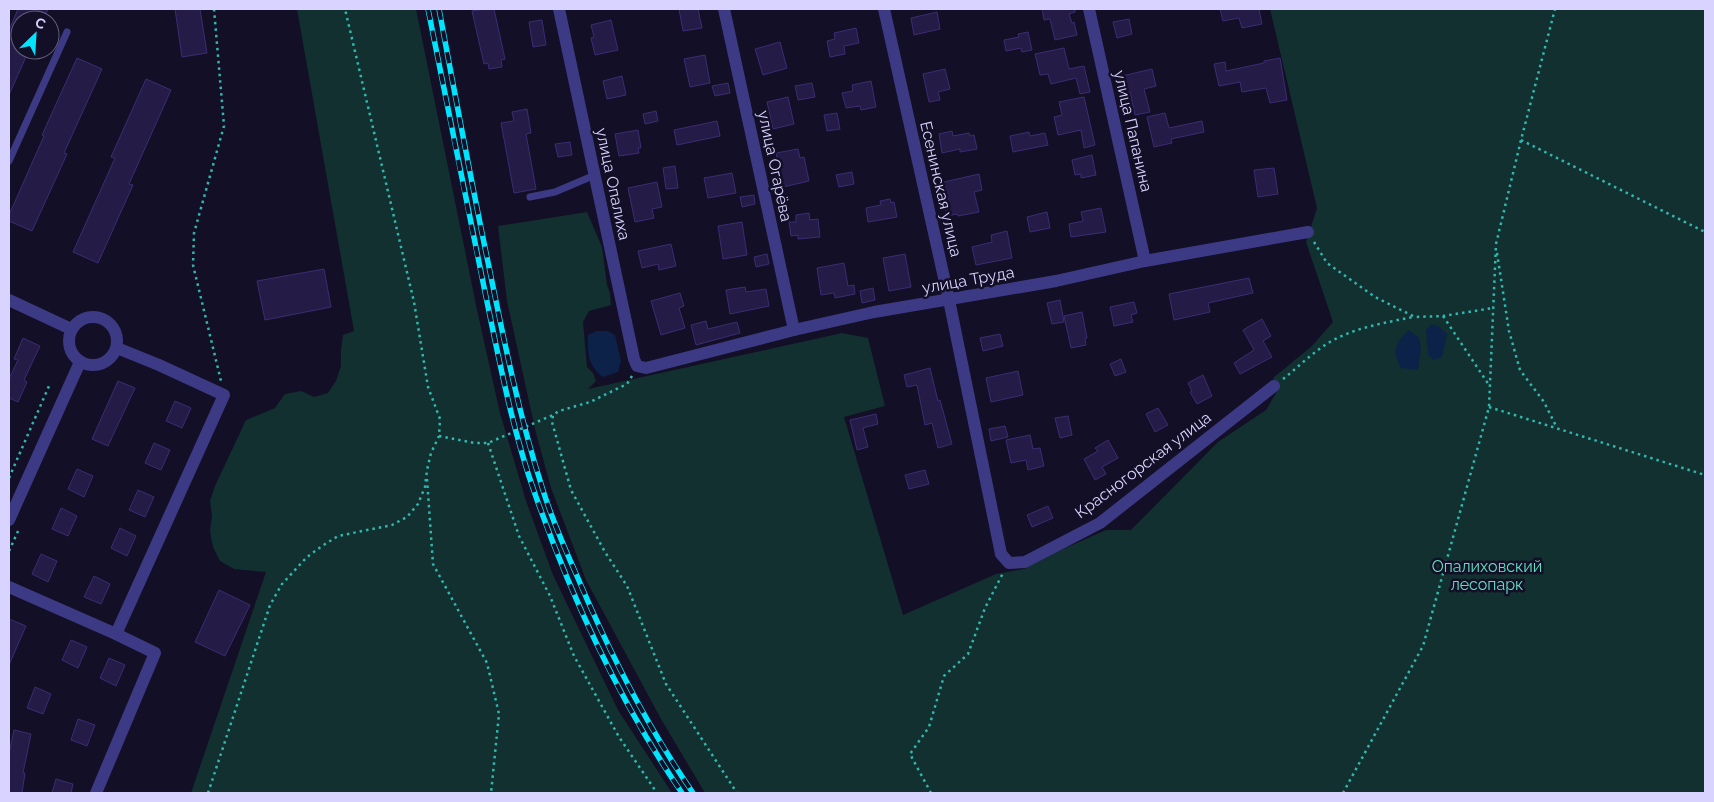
<svg xmlns="http://www.w3.org/2000/svg" width="1714" height="802" font-family="Raleway,sans-serif">
  <rect width="100%" height="100%" fill="#130f26"/>
  <g fill="#12302f">
    <polygon points="297,9 416,9 477,310 500,413 526,501 553,575 618,710 672,793 191,793 266,572 234,569 220,561 213,547 210,531 212,516 210,501 215,486 246,420 275,408 285,394 301,391 314,397 328,393 336,381 341,366 341,350 343,335 354,331"/>
    <polygon points="1270,9 1705,9 1705,793 705,793 661,719 586,580 551,488 535,429 507,301 498,226 587,212 602,247 607,285 610,293 611,305 589,311 583,322 587,367 593,373 596,381 588,389 842,333 868,338 885,406 844,417 903,615 996,574 1024,569 1061,550 1106,530 1131,530 1218,442 1266,410 1278,390 1273,378 1312,346 1333,322 1306,242 1317,208"/>
  </g>
  <g fill="#0c2248">
    <polygon points="1431,324 1438,326 1447,334 1442,357 1433,360 1428,355 1426,331"/>
    <path d="M1409,330l10,8 2,11 -3,21 -17,-2c-10,-17 -5,-26 8,-38z"/>
    <path d="M597,331h11l7,4 6,26 -3,11 -15,5c-15,-11 -16,-24 -15,-42z"/>
  </g>
  <g fill="#241b47" stroke="#3b2d73">
    <polygon points="18,9 48,9 43,20 20,20 20,50 29,50 9,95 9,30"/>
    <polygon points="175,9 200,9 207,53 182,57"/>
    <polygon points="484,9 494,9 505,59 501,60 502,67 489,69 488,63 484,64 472,11"/>
    <polygon points="679,9 698,9 702,28 683,31"/>
    <polygon points="1042,9 1075,9 1075,12 1069,14 1072,23 1074,22 1077,35 1055,40 1050,19 1044,20"/>
    <polygon points="1220,9 1259,9 1262,24 1242,28 1239,18 1223,21"/>
    <polygon points="937,12 940,29 914,35 911,18"/>
    <polygon points="1129,19 1132,34 1117,38 1113,22"/>
    <polygon points="542,20 546,45 533,47 529,22"/>
    <polygon points="611,20 618,50 595,55 591,38 594,37 591,25"/>
    <polygon points="856,28 859,43 844,46 845,54 830,57 827,41 835,39 834,33"/>
    <polygon points="1028,32 1032,50 1022,52 1021,48 1006,51 1004,40 1019,37 1018,34"/>
    <polygon points="780,42 787,68 763,75 755,49"/>
    <polygon points="1064,48 1069,69 1084,66 1090,92 1080,94 1076,78 1051,84 1048,74 1040,75 1035,54"/>
    <polygon points="705,55 710,83 690,87 684,59"/>
    <polygon points="77,58 102,69 64,153 67,154 32,231 9,221 9,215 44,136 42,135"/>
    <polygon points="1280,58 1287,100 1270,103 1266,88 1242,92 1240,82 1219,86 1214,64 1225,62 1226,71 1264,63 1264,61"/>
    <polygon points="945,69 950,89 938,92 940,100 929,102 923,74"/>
    <polygon points="1152,69 1156,86 1144,89 1150,112 1135,115 1130,92 1125,93 1122,76"/>
    <polygon points="622,76 626,95 607,99 603,81"/>
    <polygon points="146,79 171,90 129,184 133,185 98,263 73,252 115,158 111,157"/>
    <polygon points="871,81 876,107 861,110 860,106 846,108 842,93 853,91 852,85"/>
    <polygon points="728,83 730,93 715,96 712,86"/>
    <polygon points="812,83 815,97 798,100 795,86"/>
    <polygon points="788,97 794,124 773,129 767,102"/>
    <polygon points="1084,97 1095,145 1084,148 1081,130 1058,135 1054,117 1062,115 1059,102"/>
    <polygon points="527,109 531,133 526,134 536,189 514,193 501,123 514,121 512,112"/>
    <polygon points="656,111 658,121 645,124 643,114"/>
    <polygon points="837,113 840,129 827,131 824,115"/>
    <polygon points="1165,113 1169,128 1202,121 1204,132 1171,139 1172,143 1154,147 1147,117"/>
    <polygon points="717,121 720,136 677,145 674,130"/>
    <polygon points="638,130 641,148 638,148 639,153 619,156 615,134"/>
    <polygon points="952,131 953,136 969,133 970,136 974,135 977,149 960,152 960,149 942,153 939,134"/>
    <polygon points="1029,132 1030,136 1045,133 1048,145 1013,152 1010,136"/>
    <polygon points="570,142 572,155 558,157 555,144"/>
    <polygon points="798,149 800,158 804,157 809,181 783,187 776,153"/>
    <polygon points="1092,155 1096,175 1081,178 1081,174 1075,175 1072,160"/>
    <polygon points="675,166 678,188 666,189 663,168"/>
    <polygon points="1274,168 1278,194 1258,197 1254,170"/>
    <polygon points="852,172 854,184 839,187 836,175"/>
    <polygon points="732,173 736,193 708,198 704,178"/>
    <polygon points="979,174 982,190 974,192 979,212 958,216 957,214 947,216 943,198 948,197 944,182"/>
    <polygon points="657,182 662,207 652,209 654,218 635,222 628,188"/>
    <polygon points="754,195 755,204 742,207 740,197"/>
    <polygon points="890,199 891,203 894,202 897,217 868,222 866,208 881,205 880,201"/>
    <polygon points="1101,208 1106,232 1071,237 1069,224 1083,221 1081,212"/>
    <polygon points="1047,212 1050,228 1030,232 1027,217"/>
    <polygon points="809,213 810,220 818,219 820,237 798,239 798,235 791,236 789,222 796,222 796,215"/>
    <polygon points="742,222 747,255 723,259 718,226"/>
    <polygon points="1007,231 1012,258 976,265 972,247 992,242 991,235"/>
    <polygon points="671,244 676,266 659,270 658,264 642,268 638,251"/>
    <polygon points="767,254 769,264 756,267 754,257"/>
    <polygon points="905,254 911,287 889,291 883,258"/>
    <polygon points="844,263 848,286 854,285 855,294 835,298 834,293 821,295 817,268"/>
    <polygon points="324,269 331,307 265,320 257,281"/>
    <polygon points="1249,278 1253,293 1208,303 1210,312 1174,320 1169,294"/>
    <polygon points="745,287 746,292 766,289 769,306 730,314 726,290"/>
    <polygon points="873,288 875,300 862,303 860,291"/>
    <polygon points="680,293 684,306 679,308 685,328 661,335 651,301"/>
    <polygon points="1060,300 1064,322 1052,324 1047,303"/>
    <polygon points="1134,302 1137,313 1131,315 1133,322 1114,326 1110,307"/>
    <polygon points="1082,312 1087,338 1085,339 1086,345 1071,348 1064,316"/>
    <polygon points="1262,319 1271,336 1263,341 1272,357 1240,374 1234,363 1254,350 1243,330"/>
    <polygon points="706,321 708,329 737,322 740,333 696,345 691,325"/>
    <polygon points="1000,334 1003,346 983,351 980,338"/>
    <polygon points="23,338 40,346 24,380 27,382 18,402 9,398 9,379 18,360 14,359"/>
    <polygon points="1121,359 1126,372 1115,376 1110,364"/>
    <polygon points="930,368 938,401 940,400 952,444 938,448 932,423 925,425 917,385 907,387 904,375"/>
    <polygon points="1018,371 1023,395 991,402 986,378"/>
    <polygon points="1203,375 1212,396 1197,404 1190,392 1192,391 1188,383"/>
    <polygon points="118,381 135,388 108,446 92,439"/>
    <polygon points="175,401 191,408 182,428 166,421"/>
    <polygon points="1158,408 1168,425 1155,432 1146,414"/>
    <polygon points="876,414 878,424 863,428 868,447 857,450 850,420"/>
    <polygon points="1068,416 1072,435 1060,438 1055,418"/>
    <polygon points="1005,426 1008,437 991,441 989,429"/>
    <polygon points="1030,435 1033,449 1040,448 1044,466 1028,470 1026,460 1011,463 1006,440"/>
    <polygon points="1108,440 1118,458 1102,467 1106,474 1095,480 1084,459 1098,451 1095,448"/>
    <polygon points="154,443 170,450 161,470 145,463"/>
    <polygon points="77,469 93,476 84,497 68,489"/>
    <polygon points="925,470 929,484 909,489 905,475"/>
    <polygon points="138,490 154,497 145,517 129,510"/>
    <polygon points="1048,506 1053,518 1032,527 1027,515"/>
    <polygon points="61,508 77,516 68,536 52,529"/>
    <polygon points="120,528 136,536 127,556 111,548"/>
    <polygon points="41,554 57,561 48,582 32,574"/>
    <polygon points="94,576 110,584 101,604 84,597"/>
    <polygon points="219,590 250,605 225,656 195,642"/>
    <polygon points="9,619 26,626 9,665"/>
    <polygon points="71,640 87,647 78,668 62,660"/>
    <polygon points="109,658 125,665 116,686 100,678"/>
    <polygon points="35,687 51,694 43,714 27,708"/>
    <polygon points="78,719 95,725 87,746 71,740"/>
    <polygon points="14,730 31,734 23,773 25,773 22,793 9,793 9,754"/>
    <polygon points="56,779 73,784 71,793 52,793"/>
  </g>
  <g fill="none" stroke-linecap="round" stroke-linejoin="round">
    <g stroke="#2fb8b0" stroke-width="2.5" stroke-dasharray="2.5 4" stroke-linecap="butt">
      <polyline points="214,9 224,126 194,233 193,265 221,381"/>
      <polyline points="1521,140 1705,232"/>
      <polyline points="1314,242 1327,263 1375,297 1415,317 1443,316 1493,308"/>
      <polyline points="1497,253 1509,331 1520,370 1544,402 1557,428"/>
      <polyline points="1443,316 1489,385"/>
      <polyline points="632,376 627,384 590,402 559,411 553,415 552,422 571,490 605,552 627,586 666,684 737,793"/>
      <path d="M1283,379c14,-11 27,-24 42,-34 26,-17 59,-22 88,-28"/>
      <polyline points="1489,407 1705,475"/>
      <polyline points="439,436 475,443 488,443 553,415"/>
      <polyline points="488,443 519,536 550,596 574,656 619,737 657,793"/>
      <polyline points="9,478 49,386"/>
      <polyline points="427,479 433,564 487,663 499,714 491,793"/>
      <polyline points="9,551 19,529"/>
      <polyline points="208,793 270,605 282,584 307,557 322,546 338,536 392,525 407,517 418,504 425,487 427,470 431,453 439,436 440,419 428,387 414,302 345,9"/>
      <polyline points="931,793 910,754 929,727 944,676 968,654 985,608 1003,573"/>
      <polyline points="1343,793 1423,646 1489,407 1496,244 1521,140 1555,9"/>
    </g>
    <g stroke="#3d3a85" stroke-width="7">
      <polyline points="9,161 67,32"/>
      <polyline points="530,197 555,192 595,175"/>
    </g>
    <g stroke="#3d3a85" stroke-width="12">
      <polyline points="559,9 634,359 637,366 646,368 794,330 874,312 1056,281 1145,261 1308,232"/>
      <polyline points="724,9 794,330"/>
      <polyline points="884,9 949,300 1001,554 1009,563 1025,562 1100,523 1274,386"/>
      <polyline points="1089,9 1145,261"/>
      <polyline points="9,300 71,329"/>
      <circle cx="93" cy="341" r="24"/>
      <polyline points="9,520 80,362"/>
      <polyline points="9,587 116,634 155,653 96,793"/>
      <polyline points="116,634 224,395 159,365 117,348"/>
    </g>
    <defs>
      <g id="rail">
        <path d="M428,9c19,94 37,188 57,283 14,67 27,137 50,202 37,105 84,207 147,299"/>
        <path d="M439,9c16,86 32,172 50,258 15,74 30,148 53,220 9,30 22,60 35,89 32,76 70,150 116,217"/>
      </g>
    </defs>
    <use href="#rail" stroke="#00e5ff" stroke-width="5.5"/>
    <use href="#rail" stroke="#130f26" stroke-width="4" stroke-dasharray="11" stroke-linecap="butt"/>
  </g>
  <g text-anchor="middle" dominant-baseline="central" stroke-width="5" stroke-linejoin="round" paint-order="stroke">
    <g font-size="16" fill="#d9d4ff" stroke="#130f26">
      <text transform="translate(1133 131) rotate(77)">улица Папанина</text>
      <text transform="translate(775 166) rotate(78)">улица Огарёва</text>
      <text transform="translate(613 184) rotate(78)">улица Опалиха</text>
      <text transform="translate(941 189) rotate(77)">Есенинская улица</text>
      <text transform="translate(968 280) rotate(-10)">улица Труда</text>
      <text transform="translate(1143 465) rotate(-37)">Красногорская улица</text>
    </g>
    <g font-size="16" fill="#5fe0c0" stroke="#130f26">
      <text x="1487" y="566">Опалиховский<tspan x="1487" dy="18">лесопарк</tspan></text>
    </g>
  </g>
  <rect width="1714" height="802" fill="none" stroke="#d9d4ff" stroke-width="20"/>
  <g transform="translate(35 35) rotate(25)"><circle r="24" fill="#130f26" stroke="#625e7d"/>
  <path d="M0-4L9 19L0 12L-9 19Z" fill="#00e5ff"/>
  <text y="-8" font-size="14" font-weight="bold" text-anchor="middle" fill="#d9d4ff">С</text>
  </g>
</svg>
